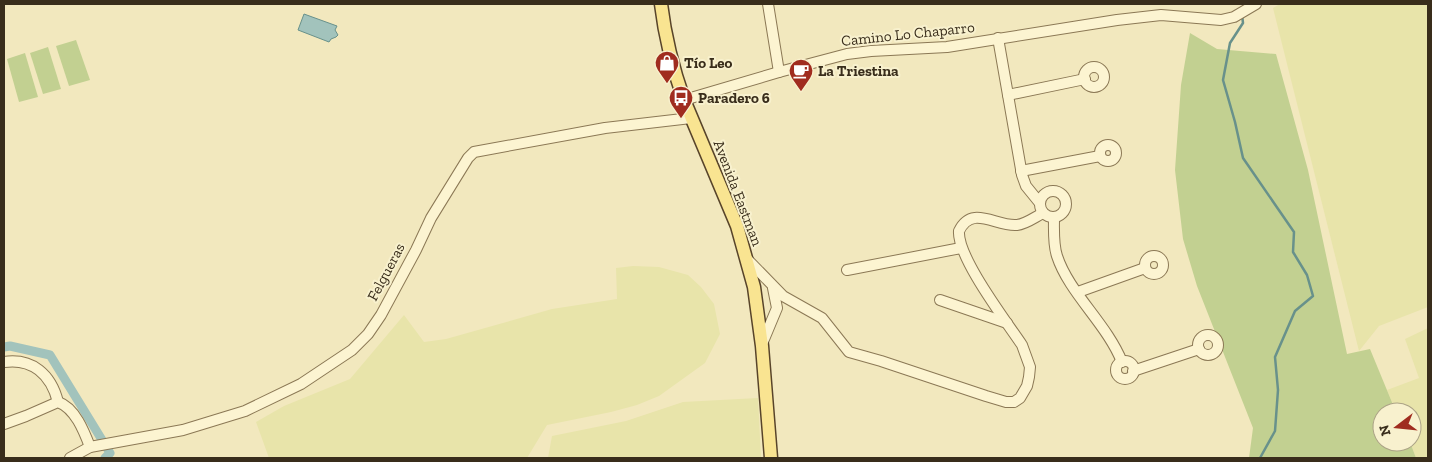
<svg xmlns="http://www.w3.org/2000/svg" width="1432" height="462" font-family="'Zilla Slab',serif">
  <rect width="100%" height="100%" fill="#f2e8be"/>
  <g fill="#e8e4aa">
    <polygon points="1280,4 1428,4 1428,307 1379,326 1359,351 1273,8"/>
    <polygon points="633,266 659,267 688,275 701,287 714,304 720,334 705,363 659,396 637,405 611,412 547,425 527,458 269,458 256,422 284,406 350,379 404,315 424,342 446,339 552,309 617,299 616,268"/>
    <polygon points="1428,328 1428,458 1416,458 1410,442 1412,442 1412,412 1396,412 1387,390 1419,378 1405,339"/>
    <polygon points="758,398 761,458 548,458 552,436 626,421 683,402"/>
  </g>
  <g fill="#c2d091">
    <polygon points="1190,33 1217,49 1276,54 1308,170 1347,354 1370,349 1396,412 1382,412 1382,442 1410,442 1416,458 1249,458 1253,428 1197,286 1183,239 1175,170 1181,85"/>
    <polygon points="76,40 90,80 69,86 56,46"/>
    <polygon points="48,47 61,89 43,94 30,53"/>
    <polygon points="25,53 38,97 19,102 7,59"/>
  </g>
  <polygon fill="#a2c3bc" stroke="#68918b" points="304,14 337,26 335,30 338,35 336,37 331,39 329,42 298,30"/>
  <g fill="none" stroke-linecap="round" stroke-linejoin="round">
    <polyline stroke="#68918b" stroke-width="2.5" points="1242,15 1243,23 1230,43 1223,80 1235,122 1243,158 1294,232 1293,252 1307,275 1313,296 1295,311 1275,357 1278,390 1275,431 1260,458"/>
    <polyline stroke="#a2c3bc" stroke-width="9" points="4,347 10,346 50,355 110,453 105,458"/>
    <defs>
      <g id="minor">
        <polyline points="768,4 779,72"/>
        <polyline points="998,38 1022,175 1026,186 1039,202"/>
        <circle cx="1094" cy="77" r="10"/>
        <polyline points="1008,95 1085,79"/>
        <polyline points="684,100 779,72 847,54 871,51 947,47 1117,20 1161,15 1221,20 1234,17 1256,4"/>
        <circle cx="1108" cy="153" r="8"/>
        <polyline points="1021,171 1100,156"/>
        <circle cx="1053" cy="204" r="13"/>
        <path d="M1054,217c0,13 -1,27 3,39 12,37 50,68 65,106"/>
        <circle cx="1154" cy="265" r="9"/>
        <path d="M746,258l37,38 39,22 27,34 32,9 105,35 20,6h8l6,-4 7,-12 2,-9 1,-10 -8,-22c-16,-24 -65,-88 -63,-114 13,-27 37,-4 58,-6 9,-1 18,-8 26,-12"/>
        <polyline points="847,270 961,248"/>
        <polyline points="1078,292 1145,268"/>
        <polyline points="940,300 1007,323"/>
        <circle cx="1208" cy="345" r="10"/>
        <polyline points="762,344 777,308 773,288"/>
        <circle cx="1125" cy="370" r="9"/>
        <path d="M4,362c28,-4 47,12 54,40"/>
        <polyline points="1133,371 1199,349"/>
        <path d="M4,424l22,-8 32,-14c17,6 26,29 32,45"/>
        <polyline points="70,458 90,447 183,430 245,411 301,384 352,350 368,334 381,315 416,250 431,218 468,158 474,152 605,128 691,118"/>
      </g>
      <path id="major" d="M661,4c4,33 12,65 23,96l53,126 17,61 8,59 9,112"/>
    </defs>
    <use href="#minor" stroke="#8b7855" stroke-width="12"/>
    <use href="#major" stroke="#58442a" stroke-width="15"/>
    <use href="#minor" stroke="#fcf4d1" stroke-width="10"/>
    <use href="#major" stroke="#f9e491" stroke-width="12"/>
  </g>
  <defs>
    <symbol id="shop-pin" viewBox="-11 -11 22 30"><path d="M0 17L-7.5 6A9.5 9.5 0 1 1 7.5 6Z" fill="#a02c1f" stroke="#f8f1ce"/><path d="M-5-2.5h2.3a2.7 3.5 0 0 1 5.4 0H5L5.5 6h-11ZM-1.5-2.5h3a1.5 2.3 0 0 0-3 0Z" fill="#fff"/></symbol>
    <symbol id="cafe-pin" viewBox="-11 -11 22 30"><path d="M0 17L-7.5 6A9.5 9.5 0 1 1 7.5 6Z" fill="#a02c1f" stroke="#f8f1ce"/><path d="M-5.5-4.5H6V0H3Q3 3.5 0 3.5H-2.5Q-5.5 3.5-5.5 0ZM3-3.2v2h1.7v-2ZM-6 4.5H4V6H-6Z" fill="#fff"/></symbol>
    <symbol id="bus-pin" viewBox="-11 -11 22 30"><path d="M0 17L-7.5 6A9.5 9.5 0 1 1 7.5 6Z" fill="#a02c1f" stroke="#f8f1ce"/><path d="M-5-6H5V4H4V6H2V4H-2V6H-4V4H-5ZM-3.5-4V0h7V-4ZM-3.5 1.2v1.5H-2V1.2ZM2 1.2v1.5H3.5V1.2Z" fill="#fff"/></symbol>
  </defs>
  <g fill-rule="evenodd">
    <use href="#shop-pin" x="653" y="49" width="28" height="38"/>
    <use href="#cafe-pin" x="787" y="57" width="28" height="38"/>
    <use href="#bus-pin" x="667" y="84" width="28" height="38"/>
  </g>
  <g text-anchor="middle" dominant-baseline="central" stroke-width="4" stroke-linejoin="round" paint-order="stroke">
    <g font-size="15" fill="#392d1b" stroke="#f8f1ce">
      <text transform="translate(908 34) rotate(-6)">Camino Lo Chaparro</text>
      <text transform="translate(738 193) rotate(69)">Avenida Eastman</text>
      <text transform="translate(386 272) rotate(-62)">Felgueras</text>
    </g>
    <g font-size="15" font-weight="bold" fill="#392d1b" stroke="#f8f1ce" text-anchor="start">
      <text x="684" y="63">Tío Leo</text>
      <text x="818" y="71">La Triestina</text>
      <text x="698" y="98">Paradero 6</text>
    </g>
  </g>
  <rect width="1432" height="462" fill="none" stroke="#392d1b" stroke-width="10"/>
  <g transform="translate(1397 427) rotate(254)"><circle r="24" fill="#f8f1ce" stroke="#aca386"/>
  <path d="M0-4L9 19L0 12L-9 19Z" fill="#a02c1f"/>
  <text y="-8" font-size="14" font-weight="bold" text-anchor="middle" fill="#392d1b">N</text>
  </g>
</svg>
